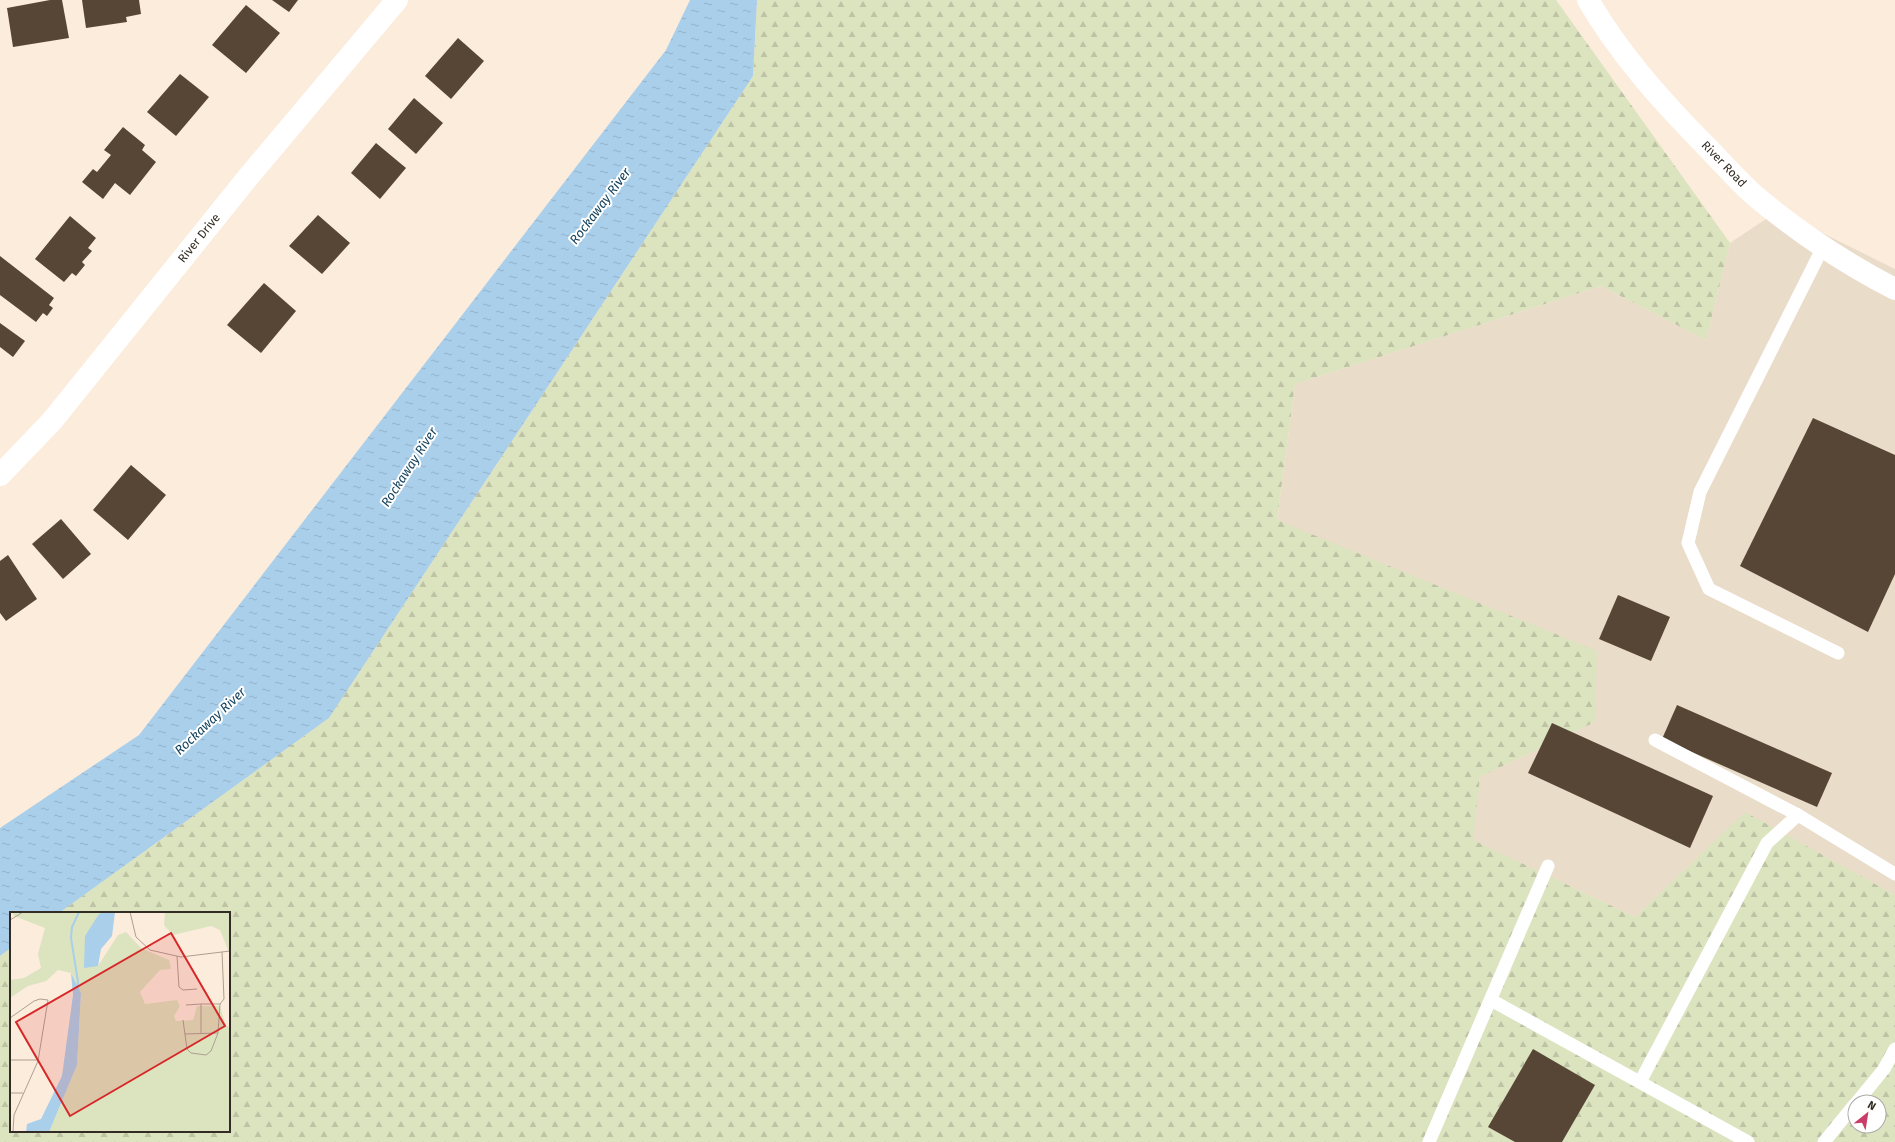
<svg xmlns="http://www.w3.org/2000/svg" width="1895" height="1142" font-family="'Fira Sans',sans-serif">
  <defs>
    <pattern id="forest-firs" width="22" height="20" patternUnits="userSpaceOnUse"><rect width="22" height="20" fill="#dce3bf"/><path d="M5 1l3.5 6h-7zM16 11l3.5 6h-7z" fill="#bdc3a4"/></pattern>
    <pattern id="water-ripples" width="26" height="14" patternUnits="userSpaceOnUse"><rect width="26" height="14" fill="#a9cfeb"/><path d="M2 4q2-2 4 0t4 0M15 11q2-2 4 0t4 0" fill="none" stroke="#92b2c9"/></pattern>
  </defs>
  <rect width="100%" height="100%" fill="#fcecdc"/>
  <polygon fill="#e9dcc9" points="1778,211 1895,269 1895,895 1745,813 1635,917 1472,840 1480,777 1595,722 1277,521 1295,384 1601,286 1706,340 1730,243"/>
  <path fill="url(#forest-firs)" fill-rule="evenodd" d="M757,0h799l174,243 -24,97 -105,-54 -306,98 -18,136 320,131 -2,71 -115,55 -7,63 162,77 110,-105 150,83v247h-1895v-186l11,-8v183h218v-218h-170l270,-195 424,-642zM1855,1102h24v24h-24z"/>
  <polygon fill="url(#water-ripples)" points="690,0 757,0 753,76 329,718 59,913 11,913 11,948 0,956 0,828 139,735 666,50"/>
  <g fill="#574636">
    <polygon points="50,0 62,0 69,38 13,47 7,8"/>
    <polygon points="82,0 139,0 141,14 126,17 127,22 86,28"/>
    <polygon points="272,0 298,0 289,12"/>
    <polygon points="246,5 280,33 246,73 212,45"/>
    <polygon points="458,38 484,61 451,99 425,76"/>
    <polygon points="180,74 209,97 176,136 147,112"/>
    <polygon points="414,98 443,123 416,154 388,129"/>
    <polygon points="123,127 145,145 142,150 156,162 130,195 115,183 103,199 82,182 93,169 97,172 111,155 104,150"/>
    <polygon points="376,143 406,168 380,199 351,173"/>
    <polygon points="318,215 350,243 322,274 289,246"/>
    <polygon points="70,216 96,238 88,248 92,251 82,262 85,265 76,276 72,273 64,282 35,259"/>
    <polygon points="0,256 54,298 49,305 53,308 47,316 43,313 36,322 0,295"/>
    <polygon points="264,283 296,311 261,353 227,325"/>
    <polygon points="0,323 25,341 13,357 0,347"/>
    <polygon points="1813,418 1895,455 1895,574 1868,632 1740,566"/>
    <polygon points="131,465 166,495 128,540 93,510"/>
    <polygon points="61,519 91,554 63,579 32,544"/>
    <polygon points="8,555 37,599 6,621 0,613 0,561"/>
    <polygon points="1618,595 1670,617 1651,661 1599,639"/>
    <polygon points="1677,705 1832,773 1817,807 1662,739"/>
    <polygon points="1552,723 1713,796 1690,848 1528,773"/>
    <polygon points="1533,1049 1595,1085 1562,1142 1515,1142 1488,1127"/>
  </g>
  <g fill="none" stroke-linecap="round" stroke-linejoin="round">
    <g stroke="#fff" stroke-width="13">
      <polyline points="1823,247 1700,492 1688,543 1709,589 1838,653"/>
      <polyline points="1655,740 1798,815"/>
      <polyline points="1491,1000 1748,1142"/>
      <polyline points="1640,1082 1767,843 1798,815 1895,874"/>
      <polyline points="1857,1102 1884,1069 1895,1049"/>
      <polyline points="1429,1142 1548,866"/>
      <polyline points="1824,1142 1855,1104"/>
    </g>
    <polyline stroke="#fff" stroke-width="22" points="0,475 52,421 249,176 397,0"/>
    <path stroke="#fff" stroke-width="22" d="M1588,0c31,53 70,97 113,141 18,18 35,38 53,54 44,37 90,68 141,94"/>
  </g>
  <g text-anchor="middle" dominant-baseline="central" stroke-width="4" stroke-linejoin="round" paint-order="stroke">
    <g font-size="12" fill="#332c24" stroke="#fff">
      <text transform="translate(1724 164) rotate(46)">River Road</text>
      <text transform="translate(199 238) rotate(-51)">River Drive</text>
    </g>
    <g font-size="13" font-style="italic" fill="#13425e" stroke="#fff">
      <text transform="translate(600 206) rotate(-53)">Rockaway River</text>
      <text transform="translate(409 467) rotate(-57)">Rockaway River</text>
      <text transform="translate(210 721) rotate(-43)">Rockaway River</text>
    </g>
  </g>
  <g transform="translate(10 912)">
    <rect width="220" height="220" fill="#fcecdc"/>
    <path d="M2,0h92l-5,2 -1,52 20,-31 8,-3 15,16 28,12 2,9 -11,1 -20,22 5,12 32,-4 3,6 -6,10 2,5 17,-1 4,-14h23l6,20 4,1v105h-181l28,-67 4,-72 -10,-20 -13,-3 -12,11 -18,5 -18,12v-18l14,-2 17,-10 -3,-14 7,-26 -31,-12zM155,0h65v43l-10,-25 -9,-4 -38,9 -9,-10z" fill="#dce3bf"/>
    <path d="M94,0h11l-3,24 -11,13 -3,17 -14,2 1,-32 14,-22zM61,61l10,20 -4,72 -28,67h-23l1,-8 14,-5 21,-43 11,-81z" fill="#a9cfeb"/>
    <path fill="none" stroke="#a9cfeb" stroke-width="2" d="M67,82l1,-12 -7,-44 1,-11 7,-15"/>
    <path fill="none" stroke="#ac9f92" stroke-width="1" d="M120,0l6,25 14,13 31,7 49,-6M0,8l13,-8M167,44l2,31 4,3 14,-1M176,93l15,-1M0,106l24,-17 6,-2 8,1 -10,61 -24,54 -1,17M173,108l4,29 4,4 15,2 5,-4 7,-18 2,-29M191,121v-29h19l4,-5 -2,-47M175,122l33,-1M0,148h28M0,181h13"/>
    <path fill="#d62828" fill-opacity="0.15" stroke="#d62828" stroke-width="2" d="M161,21l54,93 -155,90 -54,-94z"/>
    <rect width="220" height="220" fill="none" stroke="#332c24" stroke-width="2"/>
  </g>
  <g transform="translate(1867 1114) rotate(30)"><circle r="19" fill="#ffffff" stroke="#adaba7"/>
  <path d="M0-3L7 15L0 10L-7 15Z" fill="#ca3d6a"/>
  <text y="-6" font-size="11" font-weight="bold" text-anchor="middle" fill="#332c24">N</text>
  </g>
</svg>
